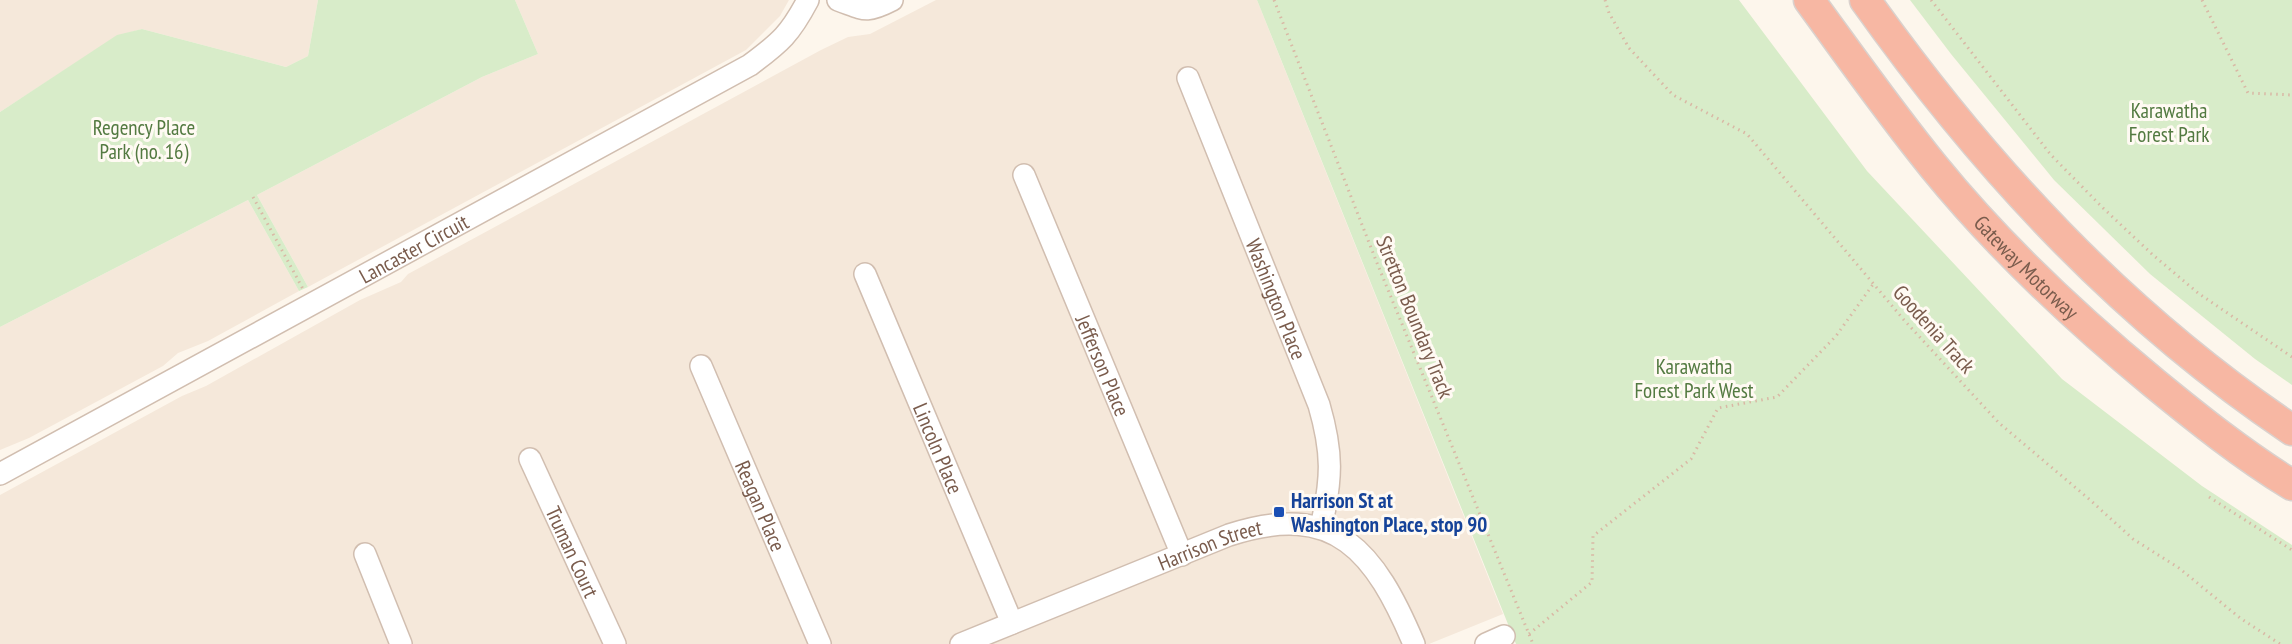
<svg xmlns="http://www.w3.org/2000/svg" width="2292" height="644" font-family="'PT Sans Narrow',sans-serif">
  <rect width="100%" height="100%" fill="#fdf6ec"/>
  <g fill="#f5e8da">
    <polygon points="0,0 318,0 308,56 286,67 142,29 117,36 0,112"/>
    <polygon points="515,0 789,0 780,16 746,50 308,287 257,195 482,77 538,54"/>
    <polygon points="936,0 1257,0 1503,614 1429,644 0,644 0,495 182,396 206,386 360,300 401,282 408,274 821,50 848,37 870,34"/>
    <polygon points="248,200 299,291 208,341 178,353 163,366 29,438 0,450 0,327"/>
  </g>
  <g fill="#d8ecc9">
    <polygon points="318,0 515,0 538,54 482,77 257,195 308,287 299,291 248,200 0,327 0,112 117,35 142,29 286,67 308,56"/>
    <polygon points="1257,0 1739,0 1867,171 2062,379 2202,486 2292,545 2292,644 1516,644"/>
    <polygon points="1910,0 2292,0 2292,385 2255,359 2150,274 2054,180 1951,54"/>
  </g>
  <g fill="none" stroke-linecap="round" stroke-linejoin="round">
    <defs>
      <g id="minor">
        <path d="M838,0c26,9 27,14 54,0"/>
        <path id="s1" d="M1188,78l131,327c14,48 13,74 2,122"/>
        <path id="s2" d="M1024,175l158,380"/>
        <path id="s3" d="M865,274l147,349"/>
        <path id="s4" d="M701,366l119,278"/>
        <path id="s5" d="M530,459l85,185"/>
        <path id="s6" d="M0,474l750,-409c31,-23 40,-31 58,-65"/>
        <polyline points="365,554 401,644"/>
        <path id="s7" d="M961,644l268,-109c107,-35 146,17 185,109"/>
        <polyline points="1486,644 1504,636"/>
      </g>
      <g id="highway">
        <path id="s8" d="M1809,0c41,56 81,113 125,167 65,80 140,150 220,216 44,36 89,72 138,102"/>
        <path d="M1865,0c119,167 256,315 427,430"/>
      </g>
    </defs>
    <use href="#minor" stroke="#d1beb0" stroke-width="24"/>
    <use href="#highway" stroke="#dad1cd" stroke-width="33"/>
    <g stroke="#d9b8a5" stroke-width="3" stroke-dasharray="1.5 4.5" stroke-linecap="butt">
      <polyline points="1274,0 1377,263 1533,644"/>
      <polyline points="1605,0 1609,13 1629,48 1673,95 1747,134 1904,320 1999,423 2089,499 2133,539 2179,568 2240,618 2280,644"/>
      <polyline points="1931,0 2051,155 2102,207 2153,255 2198,293 2292,357"/>
      <polyline points="2202,0 2248,93 2292,95"/>
      <polyline points="253,197 303,289"/>
      <polyline points="2209,497 2292,550"/>
      <polyline points="1529,634 1592,582 1593,536 1691,459 1718,408 1777,397 1836,336 1874,283"/>
    </g>
    <use href="#minor" stroke="#fff" stroke-width="21"/>
    <use href="#highway" stroke="#f7b7a3" stroke-width="30"/>
  </g>
  <rect fill="#1a4fb4" stroke="#fffaf3" stroke-width="2" x="1273" y="506" width="12" height="12" rx="3"/>
  <g text-anchor="middle" dominant-baseline="central" stroke-width="6" stroke-linejoin="round" paint-order="stroke">
    <g font-size="21" fill="#537a41" stroke="#fffaf3">
      <text x="2169" y="110">Karawatha<tspan x="2169" dy="24">Forest Park</tspan></text>
      <text x="144" y="127">Regency Place<tspan x="144" dy="24">Park (no. 16)</tspan></text>
      <text x="1694" y="366">Karawatha<tspan x="1694" dy="24">Forest Park West</tspan></text>
    </g>
    <g font-size="21" fill="#7a5c4d" stroke="#fffaf3">
      <text stroke="none"><textPath href="#s6" startOffset="471">Lancaster Circuit</textPath></text>
      <text stroke="none"><textPath href="#s8" startOffset="345">Gateway Motorway</textPath></text>
      <text stroke="none"><textPath href="#s1" startOffset="238">Washington Place</textPath></text>
      <text transform="translate(1415 317) rotate(68)">Stretton Boundary Track</text>
      <text transform="translate(1934 329) rotate(48)">Goodenia Track</text>
      <text stroke="none"><textPath href="#s2" startOffset="206">Jefferson Place</textPath></text>
      <text stroke="none"><textPath href="#s3" startOffset="189">Lincoln Place</textPath></text>
      <text stroke="none"><textPath href="#s4" startOffset="152">Reagan Place</textPath></text>
      <text stroke="none"><textPath href="#s7" startOffset="268">Harrison Street</textPath></text>
      <text stroke="none"><textPath href="#s5" startOffset="102">Truman Court</textPath></text>
    </g>
    <g font-size="21" font-weight="bold" fill="#164399" stroke="#fffaf3" text-anchor="start">
      <text x="1291" y="500">Harrison St at<tspan x="1291" dy="24">Washington Place, stop 90</tspan></text>
    </g>
  </g>
</svg>
